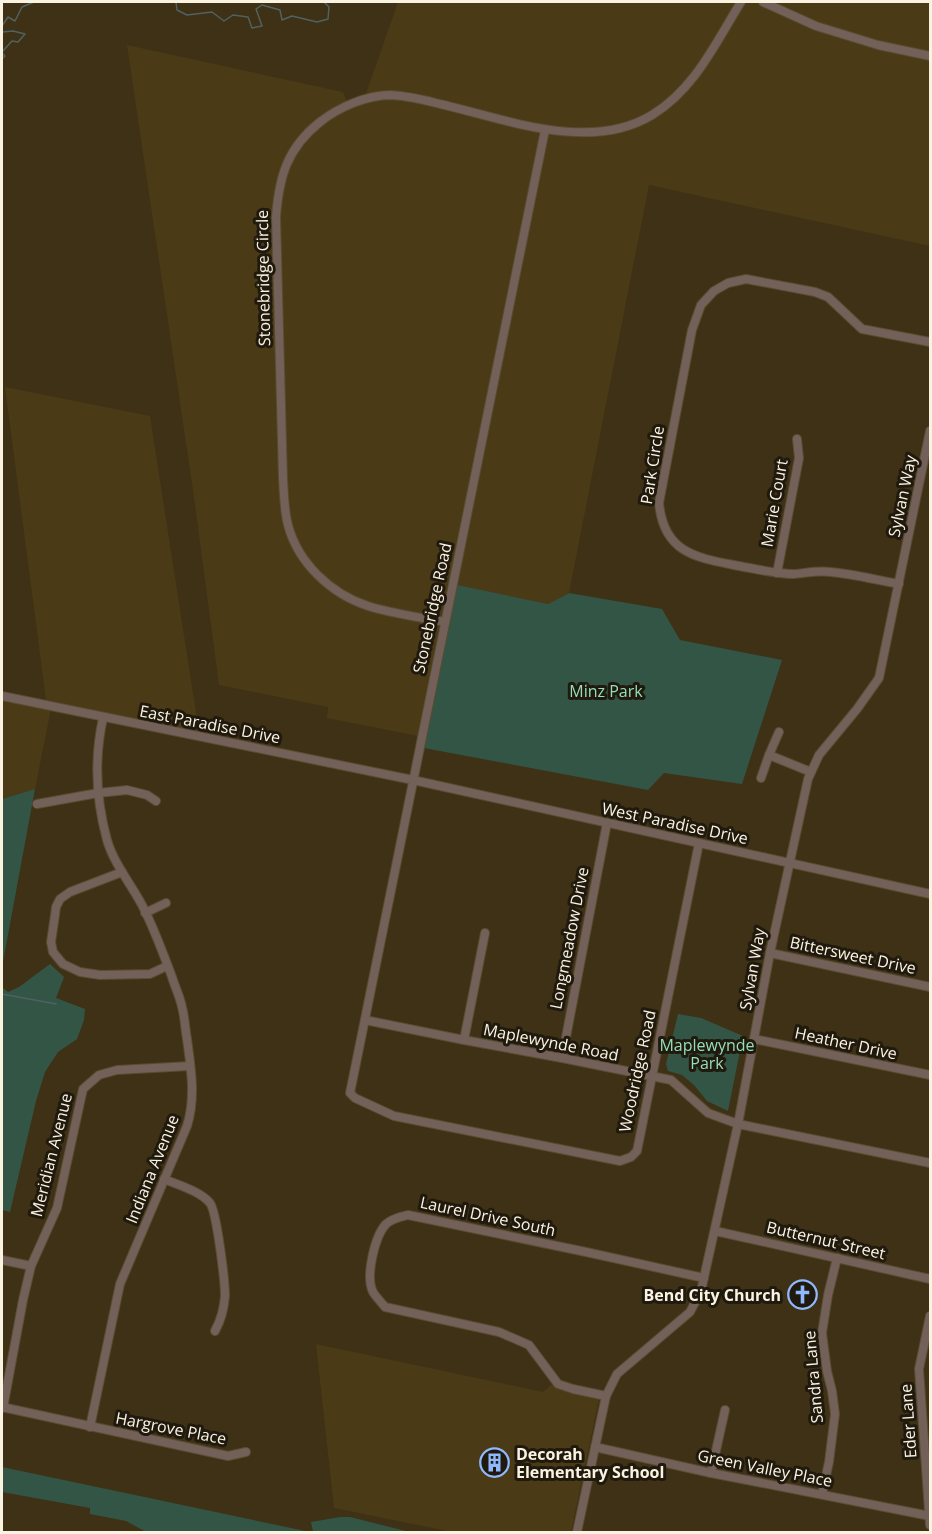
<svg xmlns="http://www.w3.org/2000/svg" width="932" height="1534" font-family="'Open Sans',sans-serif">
  <rect width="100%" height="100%" fill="#3e3115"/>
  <g fill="#4b3a16">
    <polygon points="398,2 930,2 930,246 649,185 569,593 548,604 448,584 418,736 327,718 328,707 219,685 193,490 127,45 343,92 350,109 362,105"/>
    <polygon points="5,387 150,416 199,732 46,700"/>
    <polygon points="2,699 51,709 35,789 2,799"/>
    <polygon points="316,1344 543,1392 552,1384 558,1388 599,1399 571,1532 452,1532 334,1508"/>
  </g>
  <g fill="#335545">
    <polygon points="457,585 548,604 569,593 662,609 680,640 782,660 742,784 664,773 648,790 424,748"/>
    <polygon points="35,789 2,967 2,799"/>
    <polygon points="50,964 64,977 56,998 85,1009 84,1020 77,1039 58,1052 45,1072 36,1101 10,1212 2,1210 2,987 8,992 19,987"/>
    <polygon points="678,1014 701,1018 743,1036 728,1111 707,1101 694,1085 682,1075 668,1071 666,1064"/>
    <polygon points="2,1467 310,1532 146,1532 126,1521 90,1514 90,1508 2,1492"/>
    <polygon points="340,1517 350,1517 410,1532 313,1532 311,1522"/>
  </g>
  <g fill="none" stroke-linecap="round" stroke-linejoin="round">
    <g stroke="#506162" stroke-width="1.5">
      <polyline points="176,2 177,10 187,15 212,12 224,21 233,15 248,17 252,28 262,26 256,9 262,5 280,10 282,20 292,16 317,22 328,19 329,7 324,2"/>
      <polyline points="2,26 8,17 15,21 22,7 34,2"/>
      <polyline points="2,32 13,31 25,34 18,42 12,41 2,52"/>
      <polyline points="2,59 5,56 2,53"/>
      <polyline points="2,994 56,1004"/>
    </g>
    <defs>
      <g id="minor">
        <polyline points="763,2 816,26 878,45 930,56"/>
        <polyline points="545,130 350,1093 355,1098 394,1116 620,1161 631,1157 637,1151 699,843"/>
        <polyline points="777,573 799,458 797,439"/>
        <path d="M899,584c-23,-4 -45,-10 -68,-12 -12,-2 -25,1 -37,2 -16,0 -33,-4 -50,-7 -44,-9 -80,-11 -85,-64l33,-173 9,-25 13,-14 14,-8 18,-4 69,13 13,5 34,32 68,13"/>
        <path d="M445,622c-26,-5 -52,-8 -77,-16 -37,-12 -70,-43 -80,-81 -4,-15 -4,-31 -5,-46l-7,-262c3,-40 11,-69 44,-95 19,-15 47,-27 71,-27 17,1 34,5 49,9 65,15 150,49 212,11 43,-26 64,-73 89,-113"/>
        <polyline points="2,696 413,780 930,894"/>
        <polyline points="779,732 769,755 811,772"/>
        <polyline points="761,778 769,755"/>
        <polyline points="37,804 98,793 127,790 147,795 156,801"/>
        <polyline points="122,872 70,892 60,899 56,907 55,915 51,942 53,952 63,964 80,972 100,975 150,974 167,966"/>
        <polyline points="145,913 166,903"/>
        <polyline points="770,953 930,987"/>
        <polyline points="365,1020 464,1040 562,1058 671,1080 708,1113 738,1124 930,1163"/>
        <polyline points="754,1039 930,1075"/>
        <polyline points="464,1040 485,933"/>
        <polyline points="562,1058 607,823"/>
        <path d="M164,1179c14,6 36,12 46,24 7,10 15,79 15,93 -1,13 -4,24 -10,35"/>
        <polyline points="715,1231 930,1279"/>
        <polyline points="2,1260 31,1266"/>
        <polyline points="930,1316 919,1369 930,1525"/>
        <path d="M606,1396l-33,-7 -15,-5 -29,-39 -30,-13 -114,-25c-4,-5 -9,-10 -12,-15 -8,-16 2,-56 13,-68 7,-6 14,-7 22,-9l178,37 118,26"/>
        <polyline points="2,1407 228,1456 246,1452"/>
        <polyline points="3,1408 23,1300 31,1266 57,1208 83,1089 99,1075 117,1070 190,1066"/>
        <path d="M90,1427l30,-143 67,-158c9,-29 4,-57 0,-87 -2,-10 -2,-21 -5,-32 -2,-10 -7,-20 -10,-30 -9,-24 -18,-49 -30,-72 -11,-21 -28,-41 -35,-65 -11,-40 -13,-81 -4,-122"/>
        <polyline points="595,1447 711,1473 930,1516"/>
        <polyline points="711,1473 725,1410"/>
        <polyline points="822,1494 829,1462 835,1414 832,1391 827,1371 822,1333 828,1295 837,1258"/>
        <polyline points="577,1532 606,1396 617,1374 690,1312 701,1291 738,1124 770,953 808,779 819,755 857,709 879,678 930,431"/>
      </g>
    </defs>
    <use href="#minor" stroke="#584c32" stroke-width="10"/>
    <use href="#minor" stroke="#736058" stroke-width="8"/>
  </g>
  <defs>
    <symbol id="church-ring" viewBox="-11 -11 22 22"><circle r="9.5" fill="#201a0e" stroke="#90b8fd" stroke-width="1.5"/><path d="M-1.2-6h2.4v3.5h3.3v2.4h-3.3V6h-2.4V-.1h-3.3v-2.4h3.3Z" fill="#90b8fd"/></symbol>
    <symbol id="building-ring" viewBox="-11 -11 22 22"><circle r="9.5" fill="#201a0e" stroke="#90b8fd" stroke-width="1.5"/><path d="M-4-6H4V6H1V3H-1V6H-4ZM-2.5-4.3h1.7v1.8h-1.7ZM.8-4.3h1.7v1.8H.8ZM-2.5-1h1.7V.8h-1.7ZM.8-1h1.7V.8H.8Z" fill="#90b8fd"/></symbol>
  </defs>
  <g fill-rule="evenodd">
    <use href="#church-ring" x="786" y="1278" width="33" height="33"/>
    <use href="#building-ring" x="478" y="1446" width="33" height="33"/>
  </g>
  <g text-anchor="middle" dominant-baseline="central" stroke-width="6" stroke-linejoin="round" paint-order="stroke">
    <g font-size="16" fill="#fbf3e2" stroke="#201a0e">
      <text transform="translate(263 278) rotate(-91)">Stonebridge Circle</text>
      <text transform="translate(652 465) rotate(-81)">Park Circle</text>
      <text transform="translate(902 496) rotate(-78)">Sylvan Way</text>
      <text transform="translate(774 503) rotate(-80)">Marie Court</text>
      <text transform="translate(432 608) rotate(-78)">Stonebridge Road</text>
      <text transform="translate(210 724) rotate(11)">East Paradise Drive</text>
      <text transform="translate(675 823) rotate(12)">West Paradise Drive</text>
      <text transform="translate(569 938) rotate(-79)">Longmeadow Drive</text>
      <text transform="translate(853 955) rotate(12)">Bittersweet Drive</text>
      <text transform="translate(752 969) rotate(-80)">Sylvan Way</text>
      <text transform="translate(551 1042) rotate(11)">Maplewynde Road</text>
      <text transform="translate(846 1043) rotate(12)">Heather Drive</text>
      <text transform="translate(637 1071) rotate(-78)">Woodridge Road</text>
      <text transform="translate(51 1155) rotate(-76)">Meridian Avenue</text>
      <text transform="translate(152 1169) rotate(-68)">Indiana Avenue</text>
      <text transform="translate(488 1216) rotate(12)">Laurel Drive South</text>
      <text transform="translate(826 1240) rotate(13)">Butternut Street</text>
      <text transform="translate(813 1377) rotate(-95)">Sandra Lane</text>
      <text transform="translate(908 1421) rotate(-94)">Eder Lane</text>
      <text transform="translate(171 1428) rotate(11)">Hargrove Place</text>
      <text transform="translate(765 1468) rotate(11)">Green Valley Place</text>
    </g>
    <g font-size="16" fill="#94deb9" stroke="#201a0e">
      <text x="606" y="691">Minz Park</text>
      <text x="707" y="1045">Maplewynde<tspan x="707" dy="18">Park</tspan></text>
    </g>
    <g font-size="16" font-weight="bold" fill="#fbf3e2" stroke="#201a0e" text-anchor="end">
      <text x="781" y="1295">Bend City Church</text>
      <text x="516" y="1454" text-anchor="start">Decorah<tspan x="516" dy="18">Elementary School</tspan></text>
    </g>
  </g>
  <rect width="932" height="1534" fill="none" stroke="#fbf3e2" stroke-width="6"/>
</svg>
